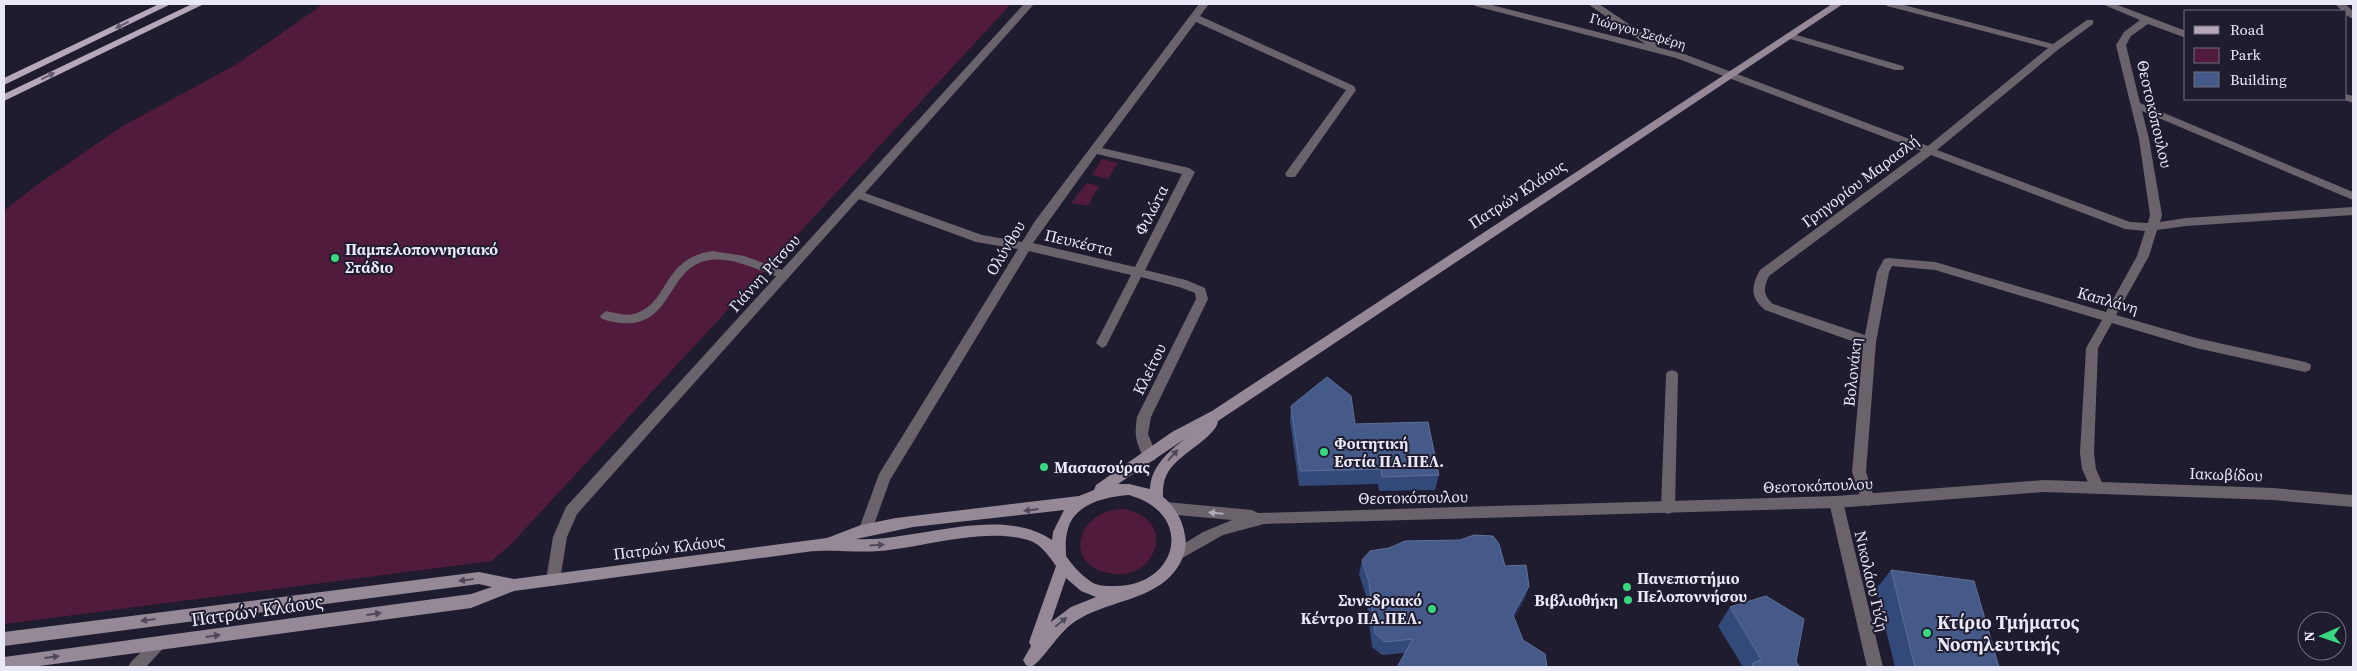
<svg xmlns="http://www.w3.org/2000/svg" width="2357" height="671" font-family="'Source Serif 4',serif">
  <rect width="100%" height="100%" fill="#1f1c2f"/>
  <g fill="#511b3c">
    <polygon points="322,4 1011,4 512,543 492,561 4,624 4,211 34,187 121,127 237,64 315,10"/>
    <polygon points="1102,159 1118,163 1108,179 1092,175"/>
    <polygon points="1087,183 1099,186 1088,206 1071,203"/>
    <path d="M1122,509c58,8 35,75 -14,64 -45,-10 -31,-62 14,-64z"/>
  </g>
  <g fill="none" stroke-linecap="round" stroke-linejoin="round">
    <path fill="#6a636c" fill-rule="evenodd" d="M712,251l32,5 44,16 2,3 -6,4c-24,-7 -48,-22 -74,-19 -48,6 -34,82 -108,59l-2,-3 6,-5c10,2 21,6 31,2 32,-11 25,-54 75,-62z"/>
    <g fill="#6a636c" fill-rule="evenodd">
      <path d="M1024,4h10l-169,189 117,42 40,7 13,-21 164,-217h10l-9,12 154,70 2,4 -61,87h-8l-2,-3 2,-3 59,-81 -150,-68 -94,126 87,20 6,4 -50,98 41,10 19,8 3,11 -57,118 -3,17 9,22 -2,4 -5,1 -5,-1c-9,-17 -11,-24 -8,-43l59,-118 -1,-6 -16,-6 -38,-10 -35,69 -4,2 -6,-5 35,-68 -102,-24 -139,229 -19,53 -5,2 -5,-2 -2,-4 20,-55 139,-225 -42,-7 -117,-43 -282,315 -10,23 -7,43 -2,4 -5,2 -5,-2 -2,-4 7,-43 13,-30zM1097,154l85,20 -47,93 -102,-24z"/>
      <path d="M1473,4h15l157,40 -57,-40h11l58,39v4l27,7 244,92 120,-98 -161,-42 -2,-2h15l153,40 34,-24h6v4l-34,25 -122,101 193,72 18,1 2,-8 -11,-76 -23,-94 8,-13 16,-12 -38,-16h13l71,27v7l-38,-14 -17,12 -5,9 14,58 213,89v8l-211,-89 7,28 13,76 -2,7 26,-4 167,-11v8l-167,11 -29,4 -8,26 -33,59 80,23 109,24 5,2 1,3 -1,3 -5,2 -109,-24 -84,-25 -14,25 -4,105 2,16 8,18 -2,4 -5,2 -5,-2 -10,-22 -2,-16 6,-105 16,-28 -167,-50 -43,-4 -3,6 -13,70 -10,130 9,28 -2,4 -5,2 -5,-2 -11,-32 11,-127 -98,-35c-15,-12 -14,-24 -5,-40l161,-119 -245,-93 -201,-52zM1931,155l194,74 20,2 -8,25 -31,56 -171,-50 -47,-4 -4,1 -7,13 -12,63 -92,-31c-10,-9 -10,-16 -4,-28z"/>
      <polygon points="2335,4 2345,4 2353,11 2353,19 2346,15 2346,11 2342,11"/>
      <polygon points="1790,33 1903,66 1904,68 1903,70 1895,70 1787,38 1785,36"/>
      <polygon points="2346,94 2353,96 2353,103 2342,99 2346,99"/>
      <polygon points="1672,370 1677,372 1678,375 1675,508 1673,512 1668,514 1663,512 1661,508 1666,375 1667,372"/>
      <polygon points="1836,496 1841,498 1843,502 1883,667 1867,667 1829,502 1831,498"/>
      <polygon points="160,636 165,638 168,643 146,667 128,667 131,662 155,638"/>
    </g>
    <polygon fill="#6a636c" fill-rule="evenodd" points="2044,480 2273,488 2353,495 2353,507 2273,500 2044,492 1836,508 1264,524 1223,535 1177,561 1172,559 1170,555 1172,551 1203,532 1232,520 1166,514 1161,512 1159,508 1161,504 1166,502 1252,510 1258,513 1836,496"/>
    <path fill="#958998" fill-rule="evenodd" d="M1832,4h11l-625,417c-2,17 -42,34 -51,53 -4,8 -4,15 -4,23 12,9 20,24 22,39 2,8 0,16 -3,23 -19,43 -74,39 -109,64 -14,9 -33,41 -42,44l-5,-2 -3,-5 8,-14 -2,-4 27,-76c-7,-10 -15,-22 -28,-26 -44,-13 -103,7 -149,11 -24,2 -48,-2 -73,1l-292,39 -43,17 -439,59h-28v-10l467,-63 21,-7 -13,-3 -475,62v-14l475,-60 35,7 313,-41 34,-13 35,-7 183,-22 15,-6 2,-5 76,-53 40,-21zM1186,438c-17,13 -35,28 -36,51l-21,-5h-11zM1129,495c68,19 48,93 -16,91 -8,0 -16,0 -23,-5 -9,-6 -17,-15 -24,-25 0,-7 -1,-16 1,-23 5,-29 37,-36 62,-38zM1064,510l-11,22 -1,8c-52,-36 -137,2 -196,-1l57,-12zM1066,578l15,13 15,6 -25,10 -20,15z"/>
    <g fill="#b6a7ba" fill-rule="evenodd">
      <polygon points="159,4 171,4 4,85 4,78"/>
      <polygon points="192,4 204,4 4,101 4,94"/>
    </g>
  </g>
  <g fill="#32497a">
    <polygon points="1291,406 1355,424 1439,475 1435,490 1379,491 1378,484 1299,486 1290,421"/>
    <polygon points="1362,560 1505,566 1529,586 1524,600 1514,618 1405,653 1382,655 1372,647 1366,596 1359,574"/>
    <polygon points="1891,570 1999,667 1895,667 1876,589"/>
    <polygon points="1730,607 1796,662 1800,667 1743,667 1718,626"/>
  </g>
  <polygon fill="#223057" points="1529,586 1524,600 1508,629 1513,615"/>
  <g fill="#455a88" stroke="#5f7099">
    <polygon points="1327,377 1351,396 1355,424 1428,422 1439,475 1382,477 1381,469 1300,471 1291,406"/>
    <polygon points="1474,535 1493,536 1499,544 1505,566 1526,565 1529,586 1513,615 1523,640 1545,654 1547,667 1397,667 1413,639 1385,642 1375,633 1369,582 1362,560 1370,551 1389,548 1405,541 1460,540"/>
    <polygon points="1891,570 1974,581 1999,667 1915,667"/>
    <polygon points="1766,596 1804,619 1796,662 1800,667 1753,667 1752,664 1761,659 1730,607"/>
  </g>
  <defs><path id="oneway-solid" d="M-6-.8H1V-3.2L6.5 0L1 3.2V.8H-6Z" transform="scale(1.25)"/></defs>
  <g fill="#635b6e">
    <use href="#oneway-solid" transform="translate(122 25) rotate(154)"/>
    <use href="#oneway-solid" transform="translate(48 76) rotate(-26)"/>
  </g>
  <g fill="#4e4859">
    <use href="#oneway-solid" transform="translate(1173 455) rotate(-48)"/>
    <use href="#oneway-solid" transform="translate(1031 510) rotate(173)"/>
    <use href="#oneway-solid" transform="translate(877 545) rotate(-3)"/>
    <use href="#oneway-solid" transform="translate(466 580) rotate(173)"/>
    <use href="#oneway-solid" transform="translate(374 614) rotate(-8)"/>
    <use href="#oneway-solid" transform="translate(148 620) rotate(173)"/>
    <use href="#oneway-solid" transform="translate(1061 622) rotate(-39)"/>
    <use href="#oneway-solid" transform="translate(213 636) rotate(-8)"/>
    <use href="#oneway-solid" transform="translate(52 657) rotate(-7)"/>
  </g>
  <use fill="#b0acb8" href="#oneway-solid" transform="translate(1216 513) rotate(-175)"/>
  <g fill="#39d87f" stroke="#1f1c2f" stroke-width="2">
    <circle cx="335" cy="258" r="5"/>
    <circle cx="1324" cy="452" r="5"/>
    <circle cx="1044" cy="467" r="5"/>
    <circle cx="1627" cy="587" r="5"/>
    <circle cx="1628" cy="600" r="5"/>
    <circle cx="1432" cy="609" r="5"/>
    <circle cx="1927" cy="633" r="5"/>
  </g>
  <g text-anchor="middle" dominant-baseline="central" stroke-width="4" stroke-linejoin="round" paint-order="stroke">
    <g font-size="14" fill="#e9e8f6" stroke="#1f1c2f">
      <text transform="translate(1638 31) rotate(16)">Γιώργου Σεφέρη</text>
    </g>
    <g font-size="16" fill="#e9e8f6" stroke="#1f1c2f">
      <text transform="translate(2155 114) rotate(77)">Θεοτοκόπουλου</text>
      <text transform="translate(1860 181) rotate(-37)">Γρηγορίου Μαρασλή</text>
      <text transform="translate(1517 194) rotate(-33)">Πατρών Κλάους</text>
      <text transform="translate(1151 210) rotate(-63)">Φιλώτα</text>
      <text transform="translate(1079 242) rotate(13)">Πευκέστα</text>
      <text transform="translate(1005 248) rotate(-59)">Ολύνθου</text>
      <text transform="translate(764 273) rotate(-48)">Γιάννη Ρίτσου</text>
      <text transform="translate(2108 300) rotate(16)">Καπλάνη</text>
      <text transform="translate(1149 369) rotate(-64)">Κλείτου</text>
      <text transform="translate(1852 372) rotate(-84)">Βολονάκη</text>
      <text transform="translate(2226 474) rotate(2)">Ιακωβίδου</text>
      <text transform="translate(1818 485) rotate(-2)">Θεοτοκόπουλου</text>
      <text transform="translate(1413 497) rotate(-1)">Θεοτοκόπουλου</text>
      <text transform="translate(669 547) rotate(-7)">Πατρών Κλάους</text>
      <text transform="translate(1872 581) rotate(77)">Νικολάου Γύζη</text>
    </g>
    <g font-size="16" font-weight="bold" fill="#e9e8f6" stroke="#1f1c2f" text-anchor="start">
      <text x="345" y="249">Παμπελοποννησιακό<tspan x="345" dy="18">Στάδιο</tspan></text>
      <text x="1334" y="443">Φοιτητική<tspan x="1334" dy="18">Εστία ΠΑ.ΠΕΛ.</tspan></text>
      <text x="1054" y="467">Μασασούρας</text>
      <text x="1637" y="578">Πανεπιστήμιο<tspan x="1637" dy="18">Πελοποννήσου</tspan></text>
      <text x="1422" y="600" text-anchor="end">Συνεδριακό<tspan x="1422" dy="18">Κέντρο ΠΑ.ΠΕΛ.</tspan></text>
      <text x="1618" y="600" text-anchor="end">Βιβλιοθήκη</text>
    </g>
    <g font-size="19" fill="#e9e8f6" stroke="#1f1c2f">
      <text transform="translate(257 610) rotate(-8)">Πατρών Κλάους</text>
    </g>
    <g font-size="19" font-weight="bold" fill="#e9e8f6" stroke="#1f1c2f" text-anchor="start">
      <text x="1937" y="622">Κτίριο Τμήματος<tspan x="1937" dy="22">Νοσηλευτικής</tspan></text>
    </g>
  </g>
  <rect width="2357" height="671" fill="none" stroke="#e9e8f6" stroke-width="10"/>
  <rect x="2184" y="10" width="162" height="90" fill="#1f1c2f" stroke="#706e7f"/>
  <rect x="2194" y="26" width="25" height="8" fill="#b6a7ba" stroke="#706e7f"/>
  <text x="2230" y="35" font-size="15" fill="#e9e8f6">Road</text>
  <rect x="2194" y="48" width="25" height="15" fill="#511b3c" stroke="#706e7f"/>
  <text x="2230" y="60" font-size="15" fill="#e9e8f6">Park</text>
  <rect x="2194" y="72" width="25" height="15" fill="#455a88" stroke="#706e7f"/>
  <text x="2230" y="85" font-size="15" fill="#e9e8f6">Building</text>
  <g transform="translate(2322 636) rotate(268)"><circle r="24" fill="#1f1c2f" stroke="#706e7f"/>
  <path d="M0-4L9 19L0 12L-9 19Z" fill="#39d87f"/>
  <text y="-8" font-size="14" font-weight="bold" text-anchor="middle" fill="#e9e8f6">N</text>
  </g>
</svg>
